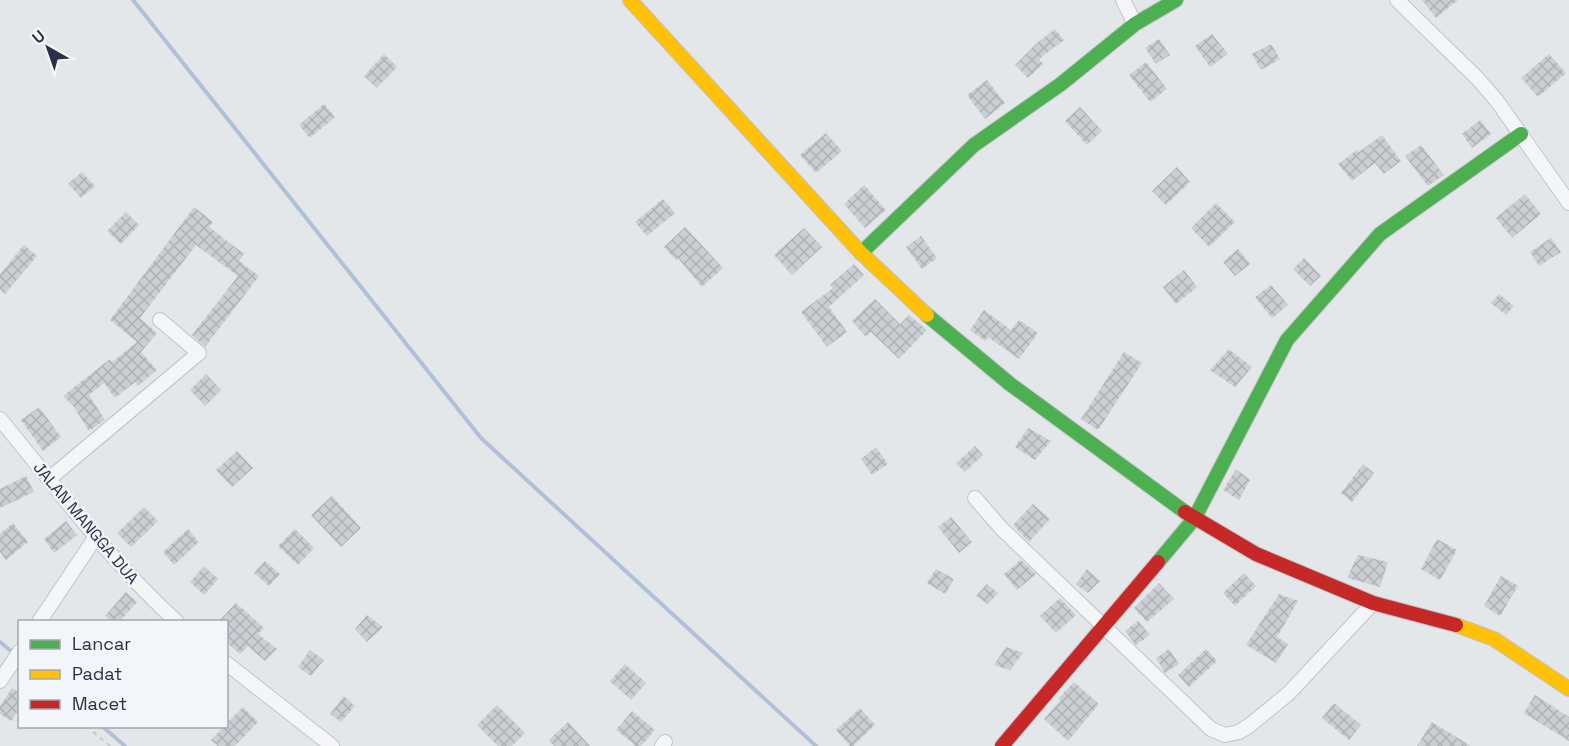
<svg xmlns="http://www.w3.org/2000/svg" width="1569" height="746" font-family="'Space Grotesk',sans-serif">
  <defs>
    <pattern id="building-cross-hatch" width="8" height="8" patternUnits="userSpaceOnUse" patternTransform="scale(1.5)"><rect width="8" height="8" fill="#cbced2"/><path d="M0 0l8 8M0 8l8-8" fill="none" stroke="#aeb1b6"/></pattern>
  </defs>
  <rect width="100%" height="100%" fill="#e4e7ea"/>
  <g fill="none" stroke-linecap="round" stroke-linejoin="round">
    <g stroke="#b0c1d7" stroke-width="4">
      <polyline points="133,0 481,438 816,746"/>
      <polyline points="0,642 16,655"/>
      <polyline points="102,726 125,746"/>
    </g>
  </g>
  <g fill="url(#building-cross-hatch)">
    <polygon points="1422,0 1458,0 1436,18"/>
    <polygon points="1055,29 1064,40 1039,59 1043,64 1028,78 1015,65 1037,43"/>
    <polygon points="1212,34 1228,54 1210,67 1195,46"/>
    <polygon points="1159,39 1170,55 1156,64 1145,48"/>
    <polygon points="1271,44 1280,59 1261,70 1252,54"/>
    <polygon points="384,54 397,67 377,88 364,76"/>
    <polygon points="1549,54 1566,73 1538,97 1521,78"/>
    <polygon points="1146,62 1167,89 1150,102 1129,75"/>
    <polygon points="987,80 1005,103 985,119 967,95"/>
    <polygon points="324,104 335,117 310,138 299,125"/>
    <polygon points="1080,107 1102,131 1087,145 1065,121"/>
    <polygon points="1480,120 1491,134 1472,148 1462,134"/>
    <polygon points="826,133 842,151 816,173 800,155"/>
    <polygon points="1382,135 1401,161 1384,174 1375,163 1352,181 1338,164 1357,150 1359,152"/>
    <polygon points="1421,145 1444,175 1428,186 1405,156"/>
    <polygon points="1177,167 1190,182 1166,205 1152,191"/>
    <polygon points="82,172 95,186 81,198 68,184"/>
    <polygon points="864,185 886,210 865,228 844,204"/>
    <polygon points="1525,194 1541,214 1512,238 1496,218"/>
    <polygon points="663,199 675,213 647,236 635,222"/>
    <polygon points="1216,203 1235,222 1209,247 1191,228"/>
    <polygon points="194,207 213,222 209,227 244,254 239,261 259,276 205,347 192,335 238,276 196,245 140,318 157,333 141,352 157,370 138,386 135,382 115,398 104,383 89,395 105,420 89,431 74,407 63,396 110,359 112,362 137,342 110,320"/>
    <polygon points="126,212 139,225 121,244 107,231"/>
    <polygon points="685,227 723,268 702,287 678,258 676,260 664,247"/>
    <polygon points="804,228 822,247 792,275 774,255"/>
    <polygon points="921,236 937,258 922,269 906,247"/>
    <polygon points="1551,238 1561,252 1539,266 1530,252"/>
    <polygon points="24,245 37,256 5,294 0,289 0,274"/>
    <polygon points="1238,249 1250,264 1235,276 1223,262"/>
    <polygon points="1304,258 1321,276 1310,286 1293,269"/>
    <polygon points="854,264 864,275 829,307 847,332 827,347 801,312 833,288 830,285"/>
    <polygon points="1184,270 1197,287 1176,304 1163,287"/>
    <polygon points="1271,285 1288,305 1272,318 1255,297"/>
    <polygon points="1499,294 1514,306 1506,315 1491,303"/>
    <polygon points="875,299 900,324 909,315 927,330 899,359 871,332 866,337 852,321"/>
    <polygon points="984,310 1011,330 1019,320 1038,333 1019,359 988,337 985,341 970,330"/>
    <polygon points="1229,349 1252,367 1235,387 1210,370"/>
    <polygon points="1124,352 1142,363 1098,430 1081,419"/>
    <polygon points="206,374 221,390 205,406 190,390"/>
    <polygon points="39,407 61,437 43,451 21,420"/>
    <polygon points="1028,428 1051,441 1035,460 1015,447"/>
    <polygon points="975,446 983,455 965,472 956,463"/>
    <polygon points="876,447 888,464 872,475 861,459"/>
    <polygon points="237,451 253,468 232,487 216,470"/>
    <polygon points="1363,464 1374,473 1352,502 1341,493"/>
    <polygon points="1236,469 1250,480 1239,500 1223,490"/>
    <polygon points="26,476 34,492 0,508 0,489"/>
    <polygon points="332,496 361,528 341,547 311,515"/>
    <polygon points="1033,504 1050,519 1029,542 1013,525"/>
    <polygon points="144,507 158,521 131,547 117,533"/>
    <polygon points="951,517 972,542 959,553 938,527"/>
    <polygon points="66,521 77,535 54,553 44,539"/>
    <polygon points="13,523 28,542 6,560 0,552 0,534"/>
    <polygon points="188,529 199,542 174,565 163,552"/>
    <polygon points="295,529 314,548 298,565 278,546"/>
    <polygon points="1437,539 1457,550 1440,580 1421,569"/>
    <polygon points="1358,555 1388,562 1380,587 1347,578"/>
    <polygon points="1021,560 1036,574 1017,590 1004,574"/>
    <polygon points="265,561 280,574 269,586 254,573"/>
    <polygon points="204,566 218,579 204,595 190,582"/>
    <polygon points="936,569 954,579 945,594 927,583"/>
    <polygon points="1087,569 1100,581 1088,593 1076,584"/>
    <polygon points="1244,573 1256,586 1235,606 1223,593"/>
    <polygon points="1501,576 1518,586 1500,616 1484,606"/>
    <polygon points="1159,583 1174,599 1147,622 1134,608"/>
    <polygon points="987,584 998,593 988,604 976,596"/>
    <polygon points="126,592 137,602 120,621 111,621 105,616"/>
    <polygon points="1279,594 1298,601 1277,637 1288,644 1276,663 1246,645"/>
    <polygon points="1060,598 1076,615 1056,633 1040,616"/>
    <polygon points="236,603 264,628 258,634 277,649 265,661 248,646 240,654 226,642 226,621 219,621"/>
    <polygon points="367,615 383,627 367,642 355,629"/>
    <polygon points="1138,621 1150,635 1136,645 1125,631"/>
    <polygon points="1006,647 1023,653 1010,670 994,665"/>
    <polygon points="1169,649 1179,664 1165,673 1156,658"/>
    <polygon points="1206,649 1217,661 1189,687 1178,675"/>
    <polygon points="310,650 324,660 311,676 298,667"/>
    <polygon points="625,664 646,683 631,700 610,681"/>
    <polygon points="1074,682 1099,704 1068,741 1044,719 1061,700 1059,698"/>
    <polygon points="12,688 20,693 20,708 11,721 0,714 0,706"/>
    <polygon points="1535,695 1569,717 1569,741 1524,713"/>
    <polygon points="344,696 355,706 341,722 330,714"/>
    <polygon points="1334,703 1361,725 1349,740 1322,718"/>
    <polygon points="497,705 525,733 512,746 498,746 477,725"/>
    <polygon points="243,707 258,722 235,746 218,746 211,740 224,726 226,726 226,724"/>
    <polygon points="860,708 875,725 853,746 850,746 836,730"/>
    <polygon points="632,711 655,730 641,746 636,746 616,730"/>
    <polygon points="568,722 590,746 554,746 549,740"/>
    <polygon points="1432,722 1471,746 1417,746"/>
  </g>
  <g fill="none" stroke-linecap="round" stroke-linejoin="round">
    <defs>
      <g id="street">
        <polyline points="1123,0 1135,24"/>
        <polyline points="1397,0 1478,79 1497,101 1569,203"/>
        <path d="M0,419c57,69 110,142 177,203"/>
        <polyline points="49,479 199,353 160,320"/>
        <polyline points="975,498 1001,528 1211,729 1225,735 1239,732 1250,725 1289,693 1373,603"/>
        <polyline points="39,622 95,538"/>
        <polyline points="226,663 332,746"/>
        <polyline points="0,681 20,651"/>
        <polyline points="662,746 665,742"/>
      </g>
      <g id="fast">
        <polyline points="861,253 974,145 1061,84 1135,24 1176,0"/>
        <polyline points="927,315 1010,384 1185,512"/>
        <polyline points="1158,562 1194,519 1287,340 1380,234 1521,134"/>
      </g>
      <g id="slow">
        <polyline points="630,0 861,253 927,315"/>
        <polyline points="1456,625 1494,639 1569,689"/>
      </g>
      <g id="jam">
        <polyline points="1185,512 1256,554 1373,603 1456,625"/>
        <polyline points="1002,746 1158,562"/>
      </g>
    </defs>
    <use href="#street" stroke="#c1c3c8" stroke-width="16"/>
    <use href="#fast" stroke="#c1c3c8" stroke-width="16"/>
    <use href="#slow" stroke="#c1c3c8" stroke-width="16"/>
    <use href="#jam" stroke="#c1c3c8" stroke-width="16"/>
    <polyline stroke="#c5c8cd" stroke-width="2" stroke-dasharray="4.5 4.5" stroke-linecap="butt" points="86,726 110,746"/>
    <use href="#street" stroke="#f4f5f7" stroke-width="14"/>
    <use href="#fast" stroke="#4caf50" stroke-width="14"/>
    <use href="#slow" stroke="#ffc107" stroke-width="14"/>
    <use href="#jam" stroke="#c62828" stroke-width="14"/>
  </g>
  <g text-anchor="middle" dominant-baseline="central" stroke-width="5" stroke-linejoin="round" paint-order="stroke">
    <g font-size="16" fill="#283246" stroke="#f2f5f9">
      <text transform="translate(86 523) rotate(50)">JALAN MANGGA DUA</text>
    </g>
  </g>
  <rect x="18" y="620" width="210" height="108" fill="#f2f5f9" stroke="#a1a7b1" stroke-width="1.5"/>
  <rect x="30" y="640" width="30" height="9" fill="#4caf50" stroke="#a1a7b1" stroke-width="1.5"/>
  <text x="72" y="650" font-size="18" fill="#283246">Lancar</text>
  <rect x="30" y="670" width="30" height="9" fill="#ffc107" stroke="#a1a7b1" stroke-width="1.5"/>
  <text x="72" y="680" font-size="18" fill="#283246">Padat</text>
  <rect x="30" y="700" width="30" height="9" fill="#c62828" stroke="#a1a7b1" stroke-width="1.5"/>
  <text x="72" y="710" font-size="18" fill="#283246">Macet</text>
  <g transform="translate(48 48) rotate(320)" stroke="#f2f5f9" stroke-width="4.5" paint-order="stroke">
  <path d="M0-4.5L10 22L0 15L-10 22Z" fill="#283246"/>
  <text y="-9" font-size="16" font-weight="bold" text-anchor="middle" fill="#283246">U</text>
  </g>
</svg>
